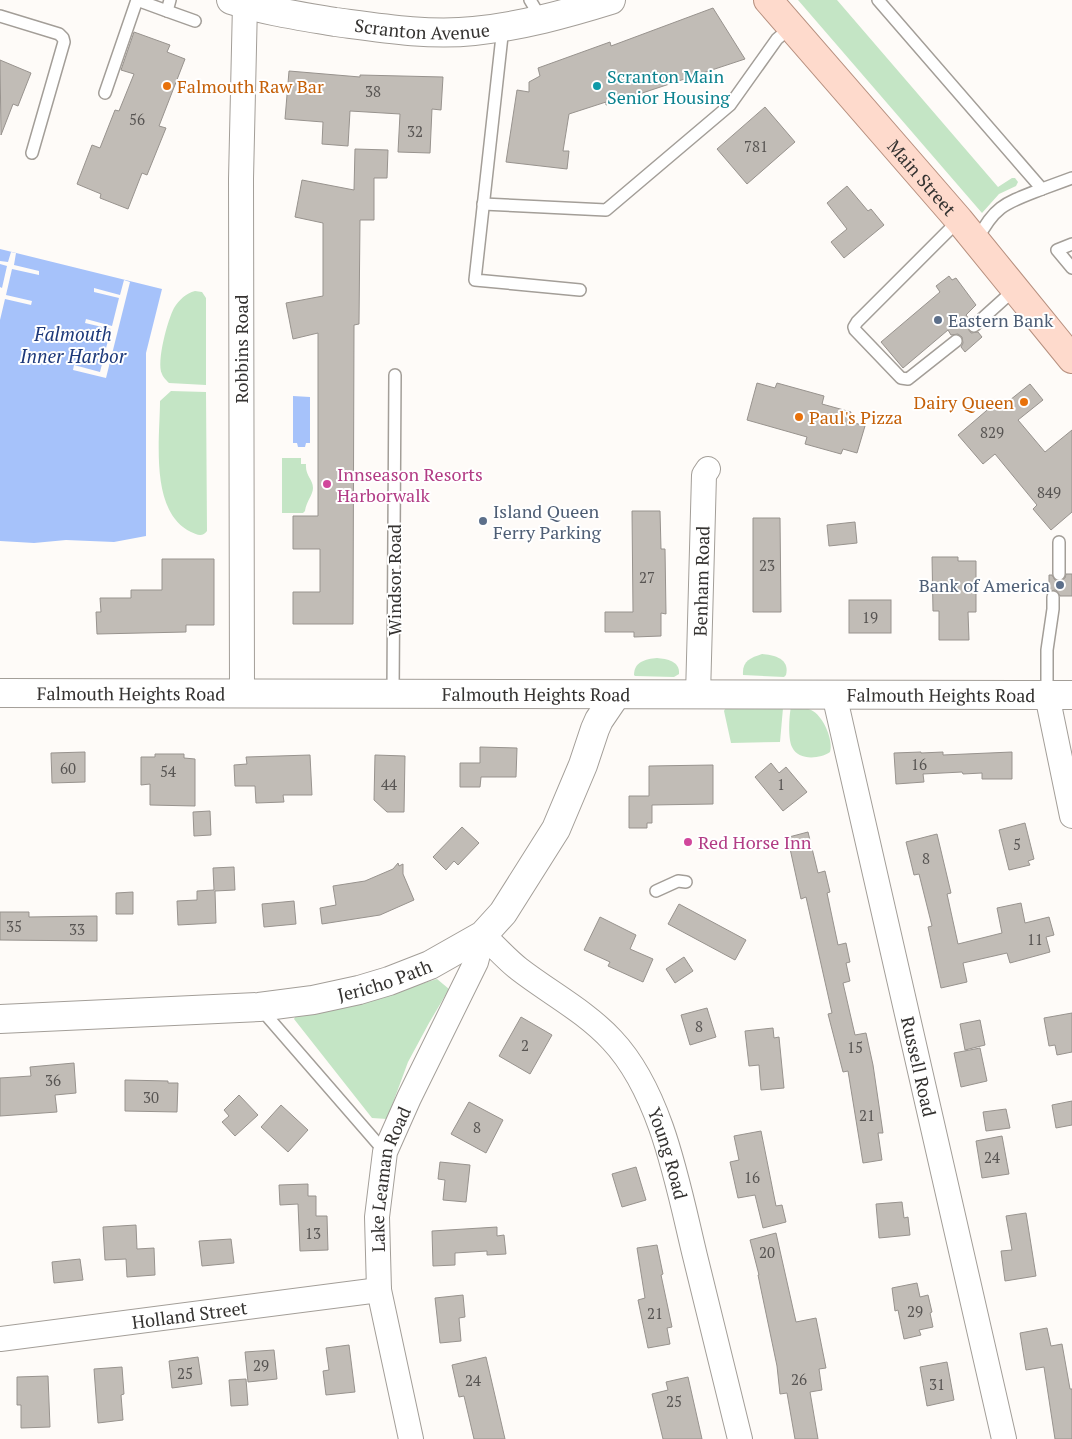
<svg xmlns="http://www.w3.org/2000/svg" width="1072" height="1439" font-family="'PT Serif',serif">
  <rect width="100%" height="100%" fill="#fefbf8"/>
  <g fill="#c4e5c5">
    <polygon points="798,0 837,0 998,187 1012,178 1015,178 1018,182 1016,186 999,194 982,213"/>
    <path d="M195,291l7,1 4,6v87l-37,-2c-2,-2 -6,-6 -7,-9 -6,-12 6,-55 12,-66 5,-8 12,-15 21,-17z"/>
    <path d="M171,391l35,1 1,139c-4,6 -10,4 -16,1 -42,-20 -31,-94 -31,-131z"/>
    <path d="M282,458h19v6h5c-1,12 7,15 7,24 0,7 -7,14 -8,23l-2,2h-21z"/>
    <path d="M762,654c13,1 28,5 24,21l-2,2 -41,-2c-1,-14 7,-17 19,-21z"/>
    <path d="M657,658c10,1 23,3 22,16l-5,3 -39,-1 -1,-1c0,-13 11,-16 23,-17z"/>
    <polygon points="726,707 783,708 780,742 731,743 724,711"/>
    <path d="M791,707c7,1 14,0 20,3 12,5 23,31 19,42 -10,7 -32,9 -38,-5 -4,-8 -3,-31 -1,-40z"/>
    <polygon points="437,979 449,989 429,1023 408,1062 387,1119 372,1118 294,1019 298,1012 382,996"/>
  </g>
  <g fill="#a6c2fa">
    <polygon points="0,249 162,289 146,353 146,536 114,542 66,540 34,543 0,541"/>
    <polygon points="293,396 310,397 310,443 306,443 305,447 298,447 297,443 293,443"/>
  </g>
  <g fill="#fefbf8">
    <polygon points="11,252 16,253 14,265 39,271 39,275 12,269 6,295 32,301 31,305 5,299 0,320 0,287 2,288 7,266 0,264 0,261 8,262"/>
    <polygon points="124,280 130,282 106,378 73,370 74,365 100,372 103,360 78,354 78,350 104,356 111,329 85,323 86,319 112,326 119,298 94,292 94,288 120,295"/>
  </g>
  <g fill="#c1bcb6" stroke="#98938e">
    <polygon points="713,8 745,59 606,105 606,102 569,114 563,151 569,151 567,169 506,162 517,90 529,92 529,82 540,76 538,68 610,42 611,46"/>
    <polygon points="134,32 170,45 167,52 185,59 159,126 166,128 147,175 142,173 128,209 100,198 101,194 77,184 92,145 100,148 115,110 119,111 134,74 121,70"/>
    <polygon points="0,60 31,73 18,106 13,104 1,135"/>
    <polygon points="289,71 360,77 360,75 443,77 441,110 432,109 430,153 398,152 400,114 350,111 348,146 322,144 323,122 285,119"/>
    <polygon points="765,107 795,142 747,184 717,149"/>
    <polygon points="355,149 388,150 387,178 374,178 374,220 360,220 359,324 354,325 353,624 293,624 293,592 320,592 320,549 293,549 293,516 318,516 318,333 293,339 286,303 323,296 323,223 295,217 302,180 354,190"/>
    <polygon points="847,186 868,211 871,209 884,225 844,258 831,242 847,229 827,203"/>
    <polygon points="949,276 952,280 956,278 976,305 966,315 970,320 967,327 971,333 978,332 982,337 965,352 961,347 963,343 962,337 958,334 951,335 948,330 903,368 881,342 940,292 936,286"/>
    <polygon points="757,383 775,388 777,383 824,396 822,404 851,412 848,421 865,426 857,453 843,449 841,454 805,444 807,437 747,420"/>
    <polygon points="1030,384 1043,400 1018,420 1045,452 1072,430 1072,512 1051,530 1033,509 1037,505 995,454 983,464 958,435 1000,399 1005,404"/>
    <polygon points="632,511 660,511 661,549 665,549 666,614 661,613 661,636 634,637 634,632 605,632 605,612 633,612"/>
    <polygon points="753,518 780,518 781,612 753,612"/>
    <polygon points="855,522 857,543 829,546 827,525"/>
    <polygon points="932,557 958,557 958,561 976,561 976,612 968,612 969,640 939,640 939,611 933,611"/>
    <polygon points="162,559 214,559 214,625 186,625 186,632 97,634 96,612 101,612 100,598 131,598 131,590 162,590"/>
    <polygon points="1066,574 1072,574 1072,596 1060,596 1056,590 1049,591 1049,575 1052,575 1055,580 1059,581 1065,578"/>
    <rect x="849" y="600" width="42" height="33"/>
    <polygon points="480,747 517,748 516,777 481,777 480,787 460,787 460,763 480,763"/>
    <polygon points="85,752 85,782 52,783 51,753"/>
    <polygon points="921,752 921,753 943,752 943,755 1012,752 1012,779 982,779 982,773 963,774 962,772 923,774 924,782 896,784 894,753"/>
    <polygon points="155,754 184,754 184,758 195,759 195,806 150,805 150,784 141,785 141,757 155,757"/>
    <polygon points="310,755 312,795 283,795 284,802 256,803 255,786 235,786 234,765 247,764 246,757"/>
    <polygon points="375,755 405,756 404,812 387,812 374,800"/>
    <polygon points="771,763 779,773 786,767 807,792 783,811 755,777"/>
    <polygon points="713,765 713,804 652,805 652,823 647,823 647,828 629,828 629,796 649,796 649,766"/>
    <polygon points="210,811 211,835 194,836 193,812"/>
    <polygon points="1025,823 1034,859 1028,861 1030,865 1009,870 999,830"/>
    <polygon points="462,827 479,843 458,865 454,861 446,870 433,857"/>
    <polygon points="808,832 818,873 825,871 830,892 827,893 838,945 846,943 850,962 846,963 850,981 843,983 855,1035 866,1033 873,1065 883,1133 878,1133 882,1160 863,1163 848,1071 843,1072 828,1014 832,1013 806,897 801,899 789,844 789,837"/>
    <polygon points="937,834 951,893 947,894 958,944 1002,933 997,908 1021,903 1025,923 1049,917 1054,935 1046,937 1050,952 1010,963 1007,953 963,963 967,982 941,988 928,927 932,926 919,874 914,875 906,842"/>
    <polygon points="398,863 399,866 403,864 403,874 414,900 380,915 322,924 320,908 336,905 333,886 365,881 393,869"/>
    <polygon points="234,867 235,890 215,891 216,923 178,925 177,901 197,900 197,891 214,890 213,868"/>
    <polygon points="133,892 133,914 116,914 116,893"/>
    <polygon points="294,901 296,924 264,927 262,904"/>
    <polygon points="679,904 746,940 735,960 668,924"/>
    <polygon points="0,912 29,912 29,917 97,916 97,941 0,940"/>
    <polygon points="600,917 636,935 630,949 653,959 643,982 608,966 610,962 584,950"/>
    <polygon points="684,957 693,971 675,983 666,969"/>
    <polygon points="707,1008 716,1037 690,1045 681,1015"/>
    <polygon points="1072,1013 1072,1052 1057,1055 1055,1045 1049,1046 1044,1018"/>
    <polygon points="521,1017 552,1035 530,1074 499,1056"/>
    <polygon points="980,1020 985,1045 965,1050 960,1024"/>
    <polygon points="773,1028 774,1038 779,1037 784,1088 761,1090 759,1065 749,1066 745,1031"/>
    <polygon points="980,1048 987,1081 961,1087 954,1053"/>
    <polygon points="74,1063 76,1093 55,1095 57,1112 0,1116 0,1078 31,1076 30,1067"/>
    <polygon points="125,1080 168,1081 168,1083 178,1083 177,1112 125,1111"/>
    <polygon points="239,1095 258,1115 235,1136 222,1122 229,1116 224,1110"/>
    <polygon points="1072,1101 1072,1125 1056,1128 1052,1105"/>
    <polygon points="469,1102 503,1120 486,1153 451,1134"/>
    <polygon points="281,1105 308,1130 288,1152 261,1127"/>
    <polygon points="1006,1109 1010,1128 986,1131 983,1112"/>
    <polygon points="761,1131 776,1206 782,1205 786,1222 763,1228 755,1195 738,1198 730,1162 739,1160 734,1136"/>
    <polygon points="1002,1136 1009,1174 982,1178 976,1141"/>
    <polygon points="440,1162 470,1165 466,1202 443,1200 445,1180 438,1179"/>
    <polygon points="636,1167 646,1200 622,1207 612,1174"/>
    <polygon points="308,1184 308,1196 316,1196 316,1216 327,1216 328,1250 300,1251 298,1204 280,1205 279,1185"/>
    <polygon points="902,1202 904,1218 908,1217 910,1235 879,1238 876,1204"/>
    <polygon points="1026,1213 1036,1276 1005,1281 1001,1251 1012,1250 1006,1216"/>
    <polygon points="136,1225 137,1249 154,1248 155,1275 127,1277 126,1259 105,1260 103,1227"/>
    <polygon points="497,1227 497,1236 504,1235 506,1254 487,1255 487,1251 455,1253 455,1265 433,1266 432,1231"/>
    <polygon points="776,1233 796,1322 816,1318 826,1368 819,1369 822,1390 810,1392 818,1439 795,1439 787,1393 780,1394 777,1366 758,1275 759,1275 750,1240"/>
    <polygon points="231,1239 234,1263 202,1266 199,1241"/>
    <polygon points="657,1245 663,1274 661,1275 672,1327 667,1328 670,1344 648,1348 638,1300 645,1298 637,1248"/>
    <polygon points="80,1259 83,1280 54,1283 52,1262"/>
    <polygon points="917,1283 920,1297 928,1295 932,1312 930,1313 933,1327 919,1330 921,1335 904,1339 898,1310 895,1311 892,1288"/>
    <polygon points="463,1295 465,1317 459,1318 461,1341 440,1343 435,1298"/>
    <polygon points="1047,1328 1051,1346 1062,1344 1070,1389 1072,1389 1072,1439 1055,1439 1044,1367 1026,1370 1020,1333"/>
    <polygon points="349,1345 355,1392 326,1395 323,1371 329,1370 326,1348"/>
    <polygon points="274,1350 277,1379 248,1382 245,1352"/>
    <polygon points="198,1357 202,1384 172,1388 169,1361"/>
    <polygon points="486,1357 505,1439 474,1439 464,1396 459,1397 452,1365"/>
    <polygon points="947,1362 954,1400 927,1406 920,1367"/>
    <polygon points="122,1367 124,1394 121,1395 123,1420 98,1423 94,1369"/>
    <polygon points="48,1376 50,1427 21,1428 21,1405 17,1405 17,1377"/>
    <polygon points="688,1377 702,1439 663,1439 652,1394 668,1390 666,1382"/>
    <polygon points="246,1379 248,1405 231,1406 229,1380"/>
  </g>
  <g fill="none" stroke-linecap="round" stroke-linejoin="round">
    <defs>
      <g id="service">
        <polyline points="530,0 542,20"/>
        <polyline points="878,0 1042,189 1072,178"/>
        <polyline points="167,11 195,21"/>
        <polyline points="0,16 59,34 63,38 64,42 32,153"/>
        <polyline points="503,27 475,280 580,290"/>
        <polyline points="105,93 137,0 167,11 170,0"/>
        <polyline points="483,204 606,210 730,105 777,39 791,27"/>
        <path d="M977,240c18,-35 29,-37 65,-51"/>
        <polyline points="1072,244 1057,250 1072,268"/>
        <polyline points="974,326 1015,289"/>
        <polyline points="956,341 908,379 901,378 855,330 854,327 857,322 959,220"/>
        <polyline points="1059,542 1059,574"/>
        <polyline points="393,694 395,375"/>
        <polyline points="1047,695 1047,650 1053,609 1053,597"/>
        <polyline points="656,891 678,881 686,882"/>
        <polyline points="260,1008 385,1152"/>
      </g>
      <g id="minor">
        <polyline points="242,693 241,179 245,4"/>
        <path id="s1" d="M834,694l170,745"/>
        <path id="s2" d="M698,695l6,-220 4,-6"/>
        <polyline points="1047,695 1072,816"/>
        <path id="s3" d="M0,1339l379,-49"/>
        <path id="s4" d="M411,1439l-32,-149 -2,-73 8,-65 24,-54 67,-136 7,-27c12,11 23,24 36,34 31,24 66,42 93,71 50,53 66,146 83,216 15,61 30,122 45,183"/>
      </g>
      <g id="tertiary">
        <path id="s5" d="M231,0c34,11 69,16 104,22 45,6 94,14 139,9 48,-5 92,-17 137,-31"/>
        <path id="s6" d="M0,1019l259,-12 54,-7 46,-10 30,-9 41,-16 53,-30 20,-22 53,-84 27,-64 12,-36 4,-9 17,-25"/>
      </g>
      <g id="secondary">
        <path id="s7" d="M0,693l1072,2"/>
      </g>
      <g id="primary">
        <path id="s8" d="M768,0l191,220 113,139"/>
      </g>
    </defs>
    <use href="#service" stroke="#a39e98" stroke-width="14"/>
    <use href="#minor" stroke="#a39e98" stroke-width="26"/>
    <use href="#tertiary" stroke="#a39e98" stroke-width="30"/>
    <use href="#secondary" stroke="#a39e98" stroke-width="30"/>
    <use href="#primary" stroke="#b7907f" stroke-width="30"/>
    <use href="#service" stroke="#fff" stroke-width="11"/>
    <use href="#minor" stroke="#fff" stroke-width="24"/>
    <use href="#tertiary" stroke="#fff" stroke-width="28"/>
    <use href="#secondary" stroke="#fff" stroke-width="28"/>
    <use href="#primary" stroke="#fedacc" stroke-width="28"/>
  </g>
  <g fill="#e8710a" stroke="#fff" stroke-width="2">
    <circle cx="167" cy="86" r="5"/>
    <circle cx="1024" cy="402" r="5"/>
    <circle cx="799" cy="417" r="5"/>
  </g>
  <circle fill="#0f9aa8" stroke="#fff" stroke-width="2" cx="597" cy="86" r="5"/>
  <g fill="#5c6f8a" stroke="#fff" stroke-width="2">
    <circle cx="938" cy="320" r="5"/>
    <circle cx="483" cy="521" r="5"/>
    <circle cx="1060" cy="585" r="5"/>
  </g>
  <g fill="#d1479c" stroke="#fff" stroke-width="2">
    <circle cx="327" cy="484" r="5"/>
    <circle cx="688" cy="842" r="5"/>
  </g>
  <g text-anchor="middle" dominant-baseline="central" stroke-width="4" stroke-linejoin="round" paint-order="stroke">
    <g font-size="15" fill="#575452">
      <text x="373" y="91">38</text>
      <text x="137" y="119">56</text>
      <text x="415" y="131">32</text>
      <text x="756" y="146">781</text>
      <text x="992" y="432">829</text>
      <text x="1049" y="492">849</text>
      <text x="767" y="565">23</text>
      <text x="647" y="577">27</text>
      <text x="870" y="617">19</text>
      <text x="919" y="764">16</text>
      <text x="68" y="768">60</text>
      <text x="168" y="771">54</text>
      <text x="389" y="784">44</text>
      <text x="781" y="784">1</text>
      <text x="1017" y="844">5</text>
      <text x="926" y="858">8</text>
      <text x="14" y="926">35</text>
      <text x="77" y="929">33</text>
      <text x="1035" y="939">11</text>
      <text x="699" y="1026">8</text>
      <text x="525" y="1045">2</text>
      <text x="855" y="1047">15</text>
      <text x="53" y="1080">36</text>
      <text x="151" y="1097">30</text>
      <text x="867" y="1115">21</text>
      <text x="477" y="1127">8</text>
      <text x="992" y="1157">24</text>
      <text x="752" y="1177">16</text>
      <text x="313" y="1233">13</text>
      <text x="767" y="1252">20</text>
      <text x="915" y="1311">29</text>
      <text x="655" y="1313">21</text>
      <text x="261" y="1365">29</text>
      <text x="185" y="1373">25</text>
      <text x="799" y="1379">26</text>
      <text x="473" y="1380">24</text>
      <text x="937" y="1384">31</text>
      <text x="674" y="1401">25</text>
    </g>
    <g font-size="18" fill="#343230" stroke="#fff">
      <text stroke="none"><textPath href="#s5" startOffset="194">Scranton Avenue</textPath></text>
      <text stroke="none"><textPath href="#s8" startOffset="235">Main Street</textPath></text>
      <text transform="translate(241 349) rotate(-90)">Robbins Road</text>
      <text transform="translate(394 580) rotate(-90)">Windsor Road</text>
      <text stroke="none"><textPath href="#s2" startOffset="114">Benham Road</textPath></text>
      <text stroke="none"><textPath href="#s7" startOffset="131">Falmouth Heights Road</textPath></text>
      <text stroke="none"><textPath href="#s7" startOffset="536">Falmouth Heights Road</textPath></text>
      <text stroke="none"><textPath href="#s7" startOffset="941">Falmouth Heights Road</textPath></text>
      <text stroke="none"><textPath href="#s6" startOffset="388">Jericho Path</textPath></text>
      <text stroke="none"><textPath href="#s1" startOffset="382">Russell Road</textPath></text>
      <text stroke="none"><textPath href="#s4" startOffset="824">Young Road</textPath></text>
      <text stroke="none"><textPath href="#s4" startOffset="265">Lake Leaman Road</textPath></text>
      <text stroke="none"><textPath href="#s3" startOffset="191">Holland Street</textPath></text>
    </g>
    <g font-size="18" fill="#0d838f" stroke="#fff" text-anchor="start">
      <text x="607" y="76">Scranton Main<tspan x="607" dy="21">Senior Housing</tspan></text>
    </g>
    <g font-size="18" fill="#c56008" stroke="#fff" text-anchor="start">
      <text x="177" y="86">Falmouth Raw Bar</text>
      <text x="1014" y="402" text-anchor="end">Dairy Queen</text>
      <text x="809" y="417">Paul's Pizza</text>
    </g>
    <g font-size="18" fill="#4e5e75" stroke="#fff" text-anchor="start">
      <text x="948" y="320">Eastern Bank</text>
      <text x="493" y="511">Island Queen<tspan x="493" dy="21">Ferry Parking</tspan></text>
      <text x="1050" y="585" text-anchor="end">Bank of America</text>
    </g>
    <g font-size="18" fill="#b23c85" stroke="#fff" text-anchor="start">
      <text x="337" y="474">Innseason Resorts<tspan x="337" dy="21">Harborwalk</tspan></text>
      <text x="698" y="842">Red Horse Inn</text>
    </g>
    <g font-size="19" font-style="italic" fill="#1d397a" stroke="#fff">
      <text x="73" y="333">Falmouth<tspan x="73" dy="22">Inner Harbor</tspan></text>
    </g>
  </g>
</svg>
